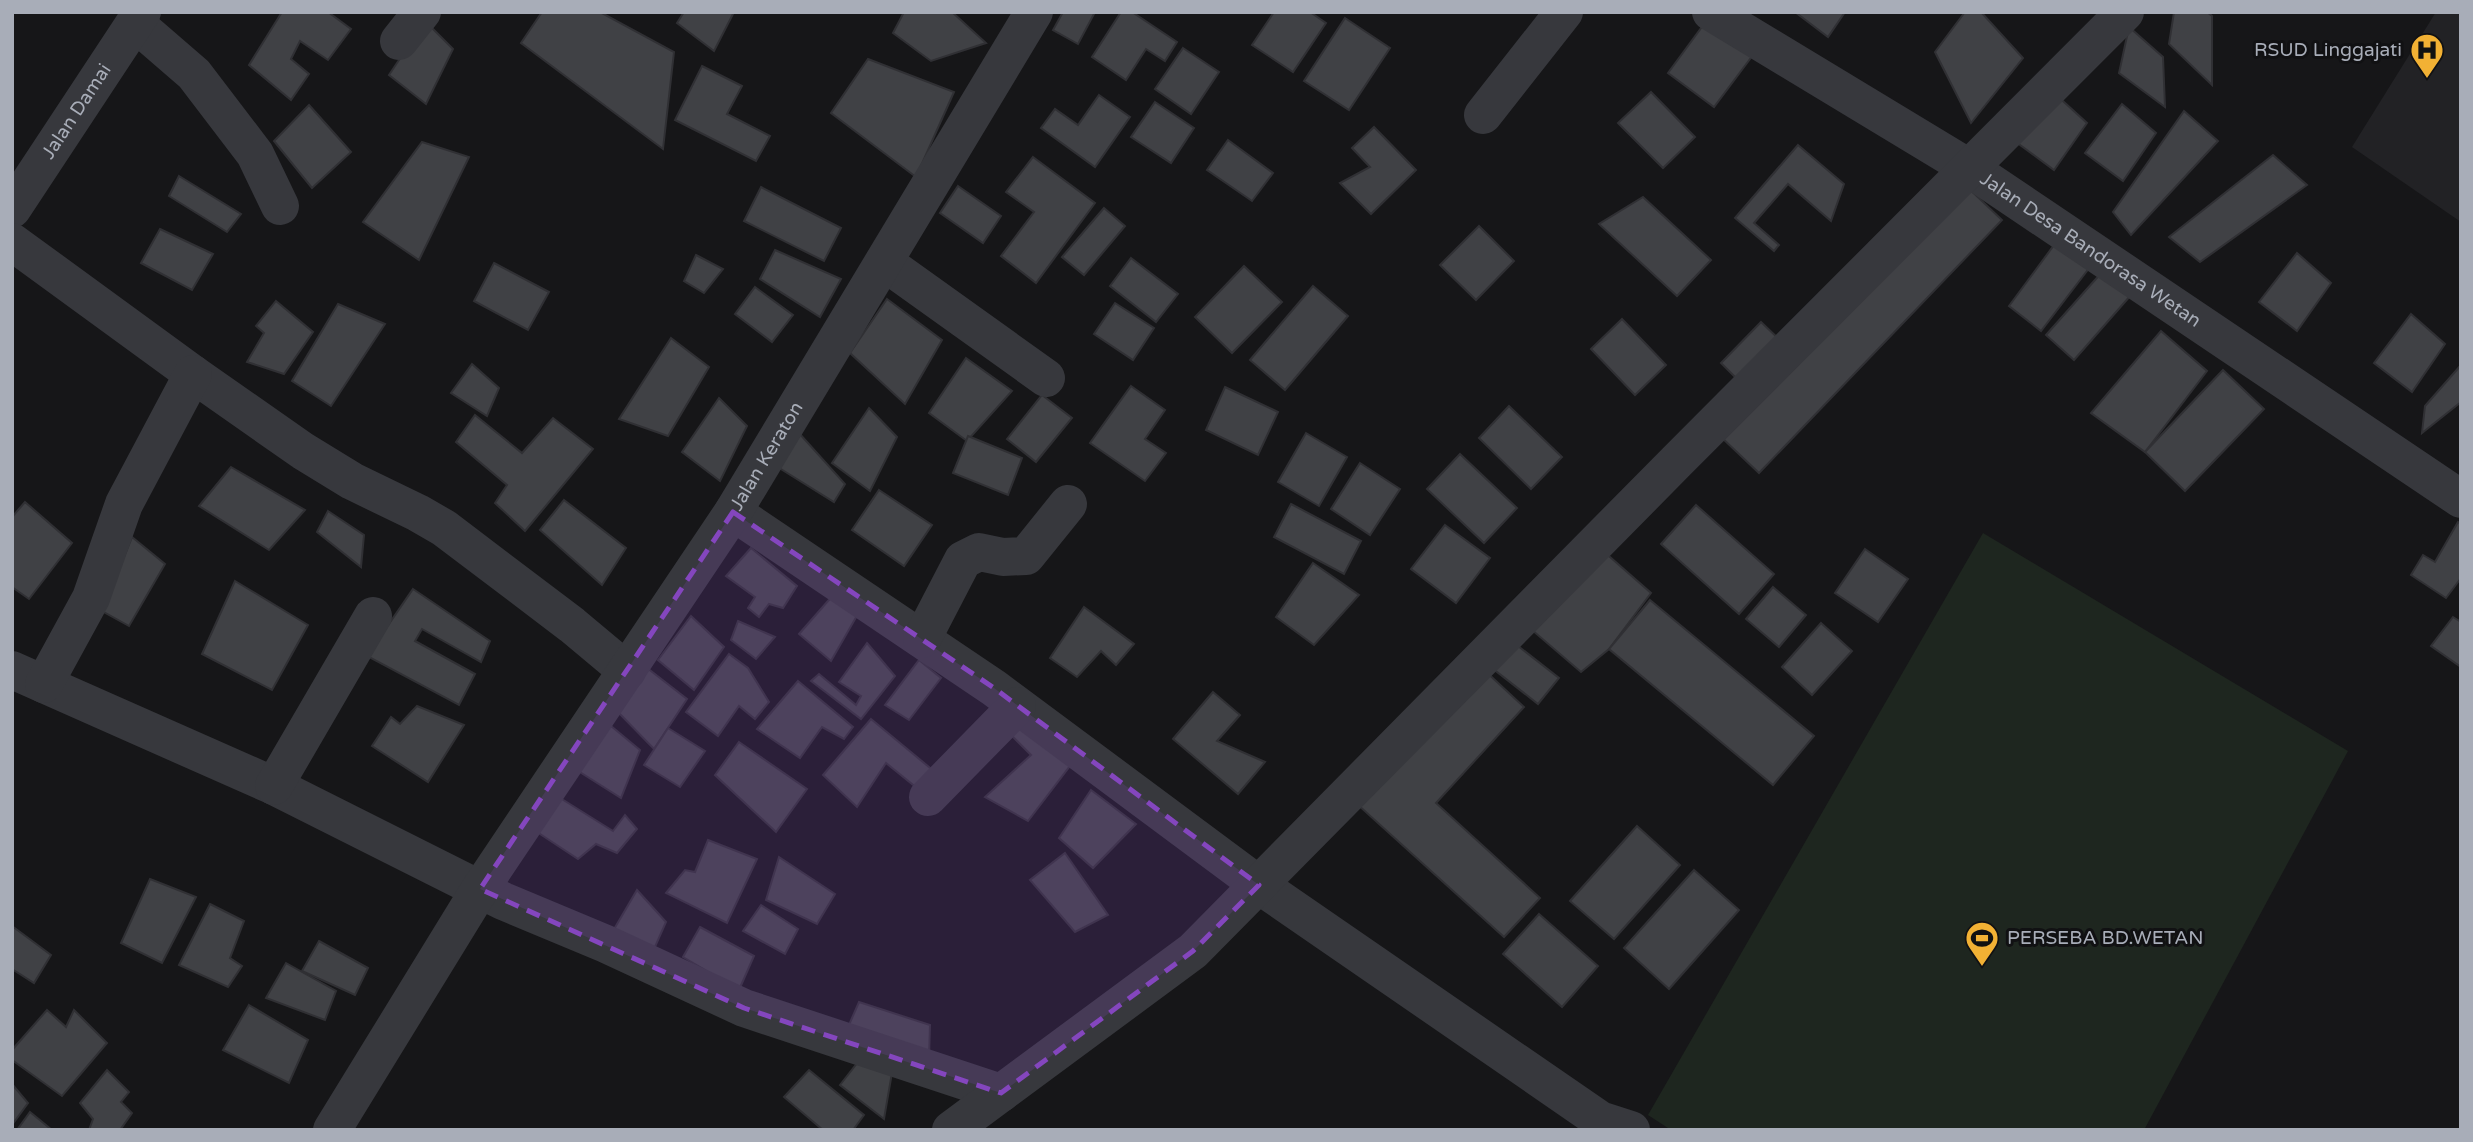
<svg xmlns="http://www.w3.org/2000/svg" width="2473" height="1142" font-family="'Varela Round',sans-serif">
  <rect width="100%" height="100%" fill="#161618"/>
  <polygon fill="#222225" points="2436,12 2461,12 2461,222 2352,147"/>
  <polygon fill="#1e261f" points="1983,533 2348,751 2144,1130 1671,1130 1648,1115"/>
  <g fill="#404145" stroke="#303034" stroke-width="2">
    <polygon points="282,12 328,12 351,29 328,60 300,41 291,59 309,74 291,100 249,65"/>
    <polygon points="542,12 600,12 674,52 663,149 521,43"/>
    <polygon points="684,12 734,12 714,51 677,23"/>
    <polygon points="904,12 952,12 986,43 931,61 893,33"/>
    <polygon points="1063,12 1095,12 1078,44 1053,30"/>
    <polygon points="1121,12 1132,12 1177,42 1165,61 1146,49 1126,80 1092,57"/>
    <polygon points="1274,12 1310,12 1326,23 1293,72 1252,45"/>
    <polygon points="1795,12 1845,12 1828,37"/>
    <polygon points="1965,12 1981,12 2023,58 1971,123 1935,52"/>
    <polygon points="2174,12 2207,12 2212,16 2212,85 2169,44"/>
    <polygon points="1710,16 1756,51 1714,107 1668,73"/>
    <polygon points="1345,18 1390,48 1349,110 1304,81"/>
    <polygon points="425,21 453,49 426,104 389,75"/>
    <polygon points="2129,27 2163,57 2165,107 2119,73"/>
    <polygon points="1183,48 1219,72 1191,114 1155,89"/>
    <polygon points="868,59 954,92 916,177 831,113"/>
    <polygon points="702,66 742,86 727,114 770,136 756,161 675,120"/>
    <polygon points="1651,92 1695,137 1663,168 1618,123"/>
    <polygon points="2053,92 2087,123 2054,170 2016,142"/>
    <polygon points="1099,95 1130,117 1095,167 1041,128 1055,109 1078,125"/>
    <polygon points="1155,102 1194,128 1171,163 1131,137"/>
    <polygon points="2122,104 2156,133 2123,181 2085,153"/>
    <polygon points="309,105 351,152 312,188 274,141"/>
    <polygon points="2184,111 2218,141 2131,235 2113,212"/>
    <polygon points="1374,127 1416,170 1371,214 1340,183 1370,167 1352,148"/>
    <polygon points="1228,140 1273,173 1252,201 1207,170"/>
    <polygon points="422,142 469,157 419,260 363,222"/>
    <polygon points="1798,145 1844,184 1831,221 1788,184 1754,223 1779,245 1774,251 1735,218"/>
    <polygon points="2273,155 2307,185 2200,262 2169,237"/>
    <polygon points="1033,157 1095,203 1036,283 1001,256 1034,212 1006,192"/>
    <polygon points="179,176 241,214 227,232 169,196"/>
    <polygon points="1963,183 2002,220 1759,473 1721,437"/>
    <polygon points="958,186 1001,216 983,243 940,213"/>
    <polygon points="761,187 841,228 824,261 744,221"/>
    <polygon points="1643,197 1711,260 1677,296 1599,224"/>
    <polygon points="1104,208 1125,226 1084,275 1062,257"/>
    <polygon points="1479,226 1514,261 1476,300 1440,265"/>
    <polygon points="160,229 213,254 192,290 141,263"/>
    <polygon points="2057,241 2090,267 2041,331 2009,306"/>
    <polygon points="775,250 841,279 820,317 760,279"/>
    <polygon points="2297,253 2331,283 2297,331 2259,302"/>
    <polygon points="696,255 723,269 704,293 684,281"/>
    <polygon points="1131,258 1178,294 1156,322 1110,286"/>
    <polygon points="494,263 549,292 528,330 474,301"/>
    <polygon points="1244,266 1282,302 1232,353 1195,317"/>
    <polygon points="2103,271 2131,295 2074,360 2046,335"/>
    <polygon points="1313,286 1348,316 1285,390 1250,360"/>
    <polygon points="755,287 793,315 772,342 735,314"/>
    <polygon points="887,299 942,340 905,404 850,353"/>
    <polygon points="276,301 313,332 284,374 247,362 264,333 256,326"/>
    <polygon points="1115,303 1154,328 1133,360 1094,334"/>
    <polygon points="338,304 385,324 331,406 292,381"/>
    <polygon points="2411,314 2445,344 2412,392 2374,363"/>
    <polygon points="1622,319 1666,365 1635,395 1591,349"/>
    <polygon points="1761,322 1783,343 1742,384 1721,363"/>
    <polygon points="2161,331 2207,371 2145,452 2091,413"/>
    <polygon points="671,338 709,367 668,436 619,419"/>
    <polygon points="966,358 1012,391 967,441 929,413"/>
    <polygon points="472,364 499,388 487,416 451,393"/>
    <polygon points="2461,365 2461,402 2422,433 2425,406"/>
    <polygon points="2223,370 2264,409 2185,491 2145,452"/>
    <polygon points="1131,386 1165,410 1145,439 1166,453 1145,481 1090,443"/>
    <polygon points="1225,387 1278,412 1258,455 1206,430"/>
    <polygon points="1042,395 1072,418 1036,462 1007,439"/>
    <polygon points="719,398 747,426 720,481 682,452"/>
    <polygon points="1509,406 1562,457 1531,489 1479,438"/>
    <polygon points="869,408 897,437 870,491 832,463"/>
    <polygon points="475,415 522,453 553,418 593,449 525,531 495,503 507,485 456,442"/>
    <polygon points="798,432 845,484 834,502 776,466"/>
    <polygon points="1306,433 1347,457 1319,506 1278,482"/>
    <polygon points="968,436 1022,458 1008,495 953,473"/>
    <polygon points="1460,454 1517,508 1484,543 1427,489"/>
    <polygon points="1360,463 1400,489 1370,535 1331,509"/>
    <polygon points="231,467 305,510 269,550 199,506"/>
    <polygon points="879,490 932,525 904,566 852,530"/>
    <polygon points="564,500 626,548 602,585 540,530"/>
    <polygon points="25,502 72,543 29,599 12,587 12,517"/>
    <polygon points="1291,504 1361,541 1344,574 1274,537"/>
    <polygon points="1696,505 1774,574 1739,614 1661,544"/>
    <polygon points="328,511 364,535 361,567 317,532"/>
    <polygon points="2458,522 2461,524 2461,578 2446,598 2411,575 2423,555 2435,562"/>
    <polygon points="1445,525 1490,558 1456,603 1411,569"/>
    <polygon points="132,537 165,564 129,626 102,611"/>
    <polygon points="751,548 797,586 783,608 769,604 759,617 748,608 755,597 726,576"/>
    <polygon points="1865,549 1908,579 1878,622 1835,593"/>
    <polygon points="1602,550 1651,593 1609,649 1581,672 1532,630"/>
    <polygon points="1313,563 1359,595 1314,645 1276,617"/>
    <polygon points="235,581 308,625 272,690 202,654"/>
    <polygon points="842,585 862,607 831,661 799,634"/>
    <polygon points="1773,587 1806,615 1779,647 1746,619"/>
    <polygon points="413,589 490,641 481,662 422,629 415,641 475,674 459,705 367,656"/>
    <polygon points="1650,600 1814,736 1773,785 1609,649"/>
    <polygon points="1084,607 1134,644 1116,665 1101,651 1077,677 1050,658"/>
    <polygon points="691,616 724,647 694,690 658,660"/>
    <polygon points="2453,617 2461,622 2461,667 2431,646"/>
    <polygon points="738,621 775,637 756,659 731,640"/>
    <polygon points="1821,623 1852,651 1812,695 1782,667"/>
    <polygon points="1513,642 1559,678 1538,704 1492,668"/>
    <polygon points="867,643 895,676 861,719 811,681 819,674 856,705 861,696 839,682"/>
    <polygon points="729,654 748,668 769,702 755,719 739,706 718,736 686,712"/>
    <polygon points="919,660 941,678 909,720 885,705"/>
    <polygon points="642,664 687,699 654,749 616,710"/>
    <polygon points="1482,668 1524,707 1436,803 1540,898 1504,937 1357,804"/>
    <polygon points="798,681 853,727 844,739 822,727 800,758 757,729"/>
    <polygon points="1213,692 1240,715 1217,741 1265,762 1238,794 1173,739"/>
    <polygon points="417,706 464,725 428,782 372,746 391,717 400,724"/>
    <polygon points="1018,715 1073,762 1028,821 985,797 1031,755 1007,731"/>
    <polygon points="871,719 935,772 928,797 886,763 857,807 823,775"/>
    <polygon points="605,721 640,750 621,798 575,769"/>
    <polygon points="668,728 705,751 680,787 644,765"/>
    <polygon points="739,742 807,789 776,832 715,775"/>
    <polygon points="1091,790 1136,824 1093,868 1059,838"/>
    <polygon points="557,796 613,831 625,815 637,829 617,853 596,844 578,859 537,832"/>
    <polygon points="1637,826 1680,865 1614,939 1570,901"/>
    <polygon points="708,840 757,859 727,923 666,893 685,870 695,872"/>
    <polygon points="1065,853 1108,915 1075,932 1030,880"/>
    <polygon points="779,857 835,894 817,924 766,900"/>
    <polygon points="1694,870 1739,910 1669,989 1624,948"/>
    <polygon points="150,879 196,897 162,963 121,943"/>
    <polygon points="637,890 666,922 651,956 610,936"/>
    <polygon points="210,904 244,921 230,958 242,966 228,987 179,965"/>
    <polygon points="761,905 798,929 785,954 743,931"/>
    <polygon points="1539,914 1598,966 1562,1007 1503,954"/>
    <polygon points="12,926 51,955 34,983 12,969"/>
    <polygon points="700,927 754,956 739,990 683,957"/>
    <polygon points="319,941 368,968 355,995 302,971"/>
    <polygon points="286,963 336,991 325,1020 266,998"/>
    <polygon points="859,1002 930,1025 929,1059 845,1034"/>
    <polygon points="249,1005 308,1040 289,1083 223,1050"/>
    <polygon points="47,1010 66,1027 74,1010 107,1043 62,1096 12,1060 12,1050"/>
    <polygon points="862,1057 893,1067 884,1119 840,1085"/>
    <polygon points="107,1070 129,1092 121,1102 132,1113 120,1130 89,1130 93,1119 80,1103"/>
    <polygon points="809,1070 864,1115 853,1130 823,1130 784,1097"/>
    <polygon points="12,1084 28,1103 12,1125"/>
    <polygon points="30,1112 52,1130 17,1130"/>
  </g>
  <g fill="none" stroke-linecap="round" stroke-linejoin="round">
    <g stroke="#37383d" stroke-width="38">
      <path id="s1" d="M1711,12l258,156 492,331"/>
      <polyline points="135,23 194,74 255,154 280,206"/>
      <polyline points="399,41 422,12"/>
      <polyline points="1483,115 1564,12"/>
      <path id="s2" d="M12,209l130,-197"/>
      <polyline points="12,242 193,374 303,451 352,481 418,513 444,528 572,625 627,671"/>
      <polyline points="884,262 1046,378"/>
      <polyline points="733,512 994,688 1259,885 1600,1120 1631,1130"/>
      <polyline points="922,639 963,560 979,552 1003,557 1026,556 1068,504"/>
      <polyline points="12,670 274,786 503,901 606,944 744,1008 1001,1093"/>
      <polyline points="44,684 91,598 124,504 193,374"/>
      <polyline points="274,786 373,616"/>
      <polyline points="928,797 1017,706"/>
      <path id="s3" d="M332,1130l148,-241 253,-377 301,-500"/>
      <polyline points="951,1130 1193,951 1676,462 2125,12"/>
    </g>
  </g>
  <path fill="#8446be" fill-opacity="0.2" stroke="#8446be" stroke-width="5" stroke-dasharray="14 9" stroke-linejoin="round" d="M733,512l261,176 265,197 -66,66 -192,142 -257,-85 -264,-119z"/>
  <defs>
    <symbol id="hospital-pin" viewBox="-11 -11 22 30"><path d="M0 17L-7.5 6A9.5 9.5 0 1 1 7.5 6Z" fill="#f2b134" stroke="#111113"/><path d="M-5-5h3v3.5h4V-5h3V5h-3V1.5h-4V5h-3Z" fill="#111"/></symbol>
    <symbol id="stadium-pin" viewBox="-11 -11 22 30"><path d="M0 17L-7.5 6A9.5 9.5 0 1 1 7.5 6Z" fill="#f2b134" stroke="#111113"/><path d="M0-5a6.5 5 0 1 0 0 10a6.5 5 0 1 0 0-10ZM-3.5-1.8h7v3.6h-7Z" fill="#111"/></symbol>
  </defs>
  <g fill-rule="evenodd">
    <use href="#hospital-pin" x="2408" y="31" width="38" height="52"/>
    <use href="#stadium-pin" x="1963" y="919" width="38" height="52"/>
  </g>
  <g text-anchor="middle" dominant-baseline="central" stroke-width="6" stroke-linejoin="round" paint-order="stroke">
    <g font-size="19" fill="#a8adb8" stroke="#111113" text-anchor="end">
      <text x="2402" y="50">RSUD Linggajati</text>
      <text x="2007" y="938" text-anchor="start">PERSEBA BD.WETAN</text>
    </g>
    <g font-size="19" fill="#a8adb8" stroke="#111113">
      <text stroke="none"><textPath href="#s2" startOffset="117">Jalan Damai</textPath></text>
      <text stroke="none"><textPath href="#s1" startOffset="448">Jalan Desa Bandorasa Wetan</textPath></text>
      <text stroke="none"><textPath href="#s3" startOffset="802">Jalan Keraton</textPath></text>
    </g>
  </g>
  <rect width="2473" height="1142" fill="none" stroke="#a8adb8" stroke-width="28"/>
</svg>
